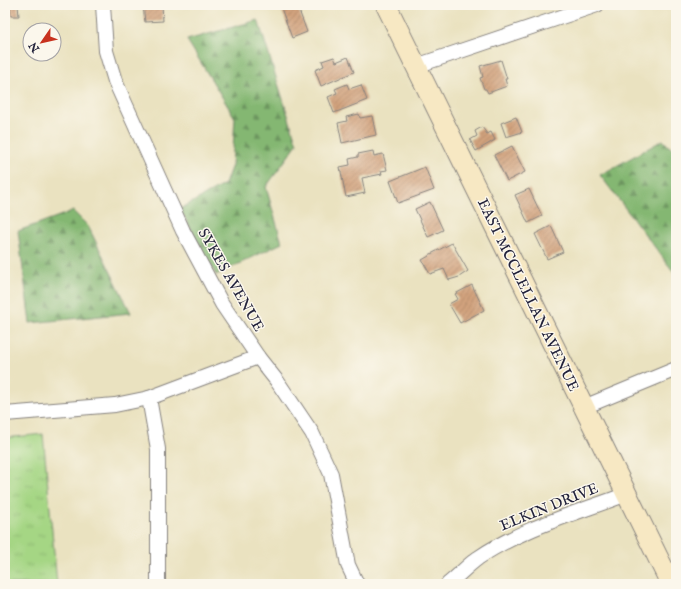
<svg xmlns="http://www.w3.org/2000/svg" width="681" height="589" font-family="'IM FELL English',serif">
  <defs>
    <pattern id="grass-tufts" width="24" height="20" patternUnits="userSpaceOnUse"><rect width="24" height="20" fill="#a5d684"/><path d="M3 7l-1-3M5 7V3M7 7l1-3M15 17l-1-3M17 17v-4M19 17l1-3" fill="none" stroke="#8eb773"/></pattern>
    <pattern id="forest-firs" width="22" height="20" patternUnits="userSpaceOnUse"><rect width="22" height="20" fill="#84b772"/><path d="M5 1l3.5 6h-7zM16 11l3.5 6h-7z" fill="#6c945f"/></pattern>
    <pattern id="building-hatch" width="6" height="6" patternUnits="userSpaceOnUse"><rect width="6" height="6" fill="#d2a37e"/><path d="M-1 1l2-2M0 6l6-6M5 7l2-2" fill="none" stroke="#aa8468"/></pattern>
  </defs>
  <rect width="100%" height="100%" fill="#fbf7ec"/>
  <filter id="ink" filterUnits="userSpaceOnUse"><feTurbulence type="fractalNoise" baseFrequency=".025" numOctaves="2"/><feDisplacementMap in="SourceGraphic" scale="8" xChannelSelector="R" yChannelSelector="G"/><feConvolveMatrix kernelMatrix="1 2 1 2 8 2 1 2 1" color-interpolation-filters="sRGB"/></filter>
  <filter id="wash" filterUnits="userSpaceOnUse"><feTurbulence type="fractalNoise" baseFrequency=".012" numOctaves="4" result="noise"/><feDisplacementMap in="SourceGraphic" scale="16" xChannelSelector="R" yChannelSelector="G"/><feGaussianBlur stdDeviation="0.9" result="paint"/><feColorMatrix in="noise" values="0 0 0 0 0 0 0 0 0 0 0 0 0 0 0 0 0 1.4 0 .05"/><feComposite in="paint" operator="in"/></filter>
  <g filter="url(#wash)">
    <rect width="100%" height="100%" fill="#eae2c0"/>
    <polygon fill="url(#grass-tufts)" stroke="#647c60" points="43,434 57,584 5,584 5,438"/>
    <g fill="url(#forest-firs)" stroke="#536c56">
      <polygon points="258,20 297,144 266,187 282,243 216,275 180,209 225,184 232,165 235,118 187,40"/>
      <polygon points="663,140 676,153 676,275 600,175"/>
      <polygon points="73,211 88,226 131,313 30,323 18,231"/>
    </g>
    <g id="blocks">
      <g fill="url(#building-hatch)">
        <polygon points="10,5 18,5 19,16 11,16"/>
        <polygon points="143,5 162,5 163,21 145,22"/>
        <polygon points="289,5 297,5 307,32 292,38 281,8"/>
        <polygon points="334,57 336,62 348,57 354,72 321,86 315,70 324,66 322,61"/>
        <polygon points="501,60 507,79 505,79 507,86 488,93 486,89 484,89 480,78 483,77 480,66"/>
        <polygon points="347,84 349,89 361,85 367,100 334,113 328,97 337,93 335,89"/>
        <polygon points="359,114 360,118 372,116 376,135 342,143 338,123 347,121 346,117"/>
        <polygon points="516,117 522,132 506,137 501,123"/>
        <polygon points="482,127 487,134 491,132 495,140 476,151 470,140 477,136 475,131"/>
        <polygon points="512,146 525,172 507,181 494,155"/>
        <polygon points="373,151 374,156 383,154 387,170 381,171 382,174 362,178 365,193 346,197 340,167 350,165 349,159 358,157 358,154"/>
        <polygon points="425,167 434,190 398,203 390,181"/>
        <polygon points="529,189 542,216 528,223 515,195"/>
        <polygon points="430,202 443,230 428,237 415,209"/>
        <polygon points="551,226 563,252 547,259 535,234"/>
        <polygon points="452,243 468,271 459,277 449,280 444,269 430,274 422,260 429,256 429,255"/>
        <polygon points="472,285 484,310 460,323 449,304 458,299 455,294"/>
      </g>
    </g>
  </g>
  <g filter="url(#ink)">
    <use href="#blocks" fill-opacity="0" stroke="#86827e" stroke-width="1"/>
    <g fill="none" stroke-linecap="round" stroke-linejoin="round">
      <defs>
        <g id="street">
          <polyline points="103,5 106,51 115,81 183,231 222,304 258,357 277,381 312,433 331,474 348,565 357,584"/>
          <polyline points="416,66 597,5"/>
          <polyline points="149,398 158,449 158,584"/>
          <polyline points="584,407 676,369"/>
          <polyline points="5,414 115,405 149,398 258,357"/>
          <path d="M448,584c10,-8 19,-18 30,-26 44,-30 99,-45 149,-64"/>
        </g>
        <polyline id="secondary" points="386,5 671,584"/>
      </defs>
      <use href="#street" stroke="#86827e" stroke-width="16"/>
      <use href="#secondary" stroke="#86827e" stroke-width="22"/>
      <use href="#street" stroke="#fff" stroke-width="14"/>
      <use href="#secondary" stroke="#f7e8c3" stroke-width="20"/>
    </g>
  </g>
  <g text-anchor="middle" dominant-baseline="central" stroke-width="3" stroke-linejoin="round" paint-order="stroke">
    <g font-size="15" fill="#22223b" stroke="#fbf7ec">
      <text transform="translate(231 280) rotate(60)">SYKES AVENUE</text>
      <text transform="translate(528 295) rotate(64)">EAST MCCLELLAN AVENUE</text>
      <text transform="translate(549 507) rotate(-22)">ELKIN DRIVE</text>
    </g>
  </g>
  <rect width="681" height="589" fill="none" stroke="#fbf7ec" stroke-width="20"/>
  <g transform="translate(42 42) rotate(236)"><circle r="19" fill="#fbf7ec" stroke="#a4a2a5"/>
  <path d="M0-3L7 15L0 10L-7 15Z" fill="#c8321e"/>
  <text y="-6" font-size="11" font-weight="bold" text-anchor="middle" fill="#22223b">N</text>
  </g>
</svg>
